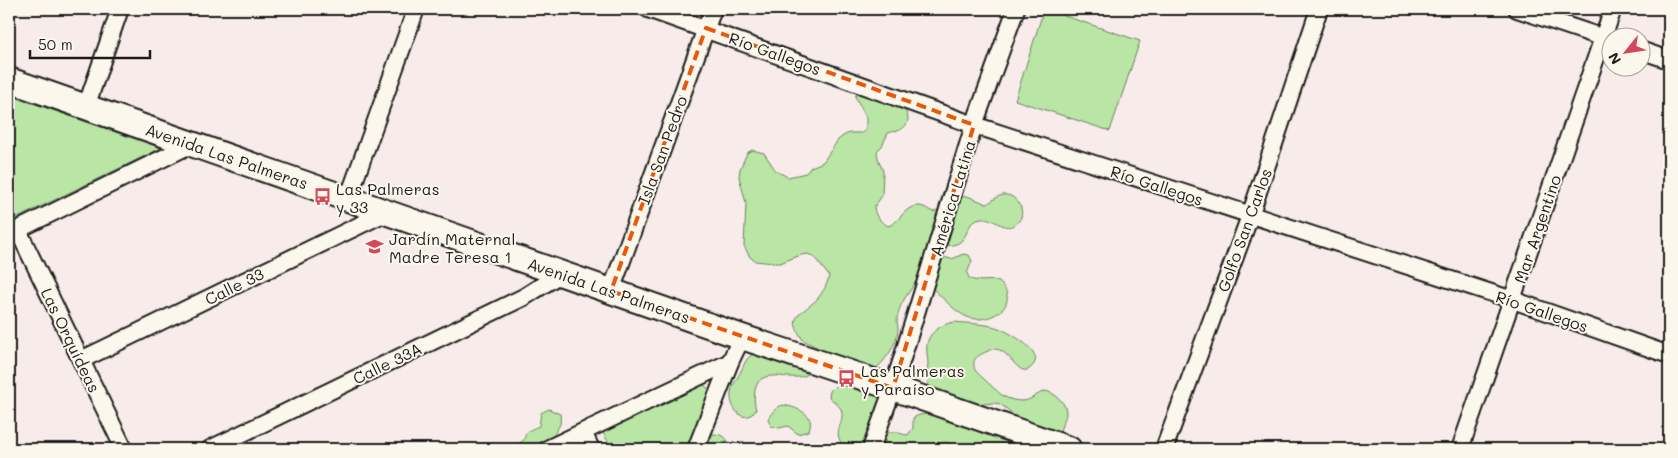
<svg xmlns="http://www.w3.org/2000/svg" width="1678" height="458" font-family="Mali,sans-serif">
  <rect width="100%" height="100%" fill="#f8ecea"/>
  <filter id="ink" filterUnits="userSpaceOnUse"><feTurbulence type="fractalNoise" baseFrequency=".02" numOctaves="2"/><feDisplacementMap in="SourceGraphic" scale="10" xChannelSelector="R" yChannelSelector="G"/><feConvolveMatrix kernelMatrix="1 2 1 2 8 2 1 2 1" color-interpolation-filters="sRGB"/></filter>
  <g filter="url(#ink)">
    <g fill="#b9e6a4" stroke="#6a8160">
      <polygon points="1044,9 1140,41 1110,131 1015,100"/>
      <path d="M863,90c16,5 41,8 45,28 0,4 -1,7 -5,10 -4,4 -10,3 -15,5l-6,13 -5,5 1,7 5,13 -1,25 -8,11c1,10 6,14 14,19 12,-3 16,-21 31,-20 6,0 10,5 15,6l27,-15 6,-1 20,8c5,-3 10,-8 16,-9 13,-2 24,16 16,26 -12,15 -25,-5 -38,-3 -13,2 -12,15 -19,22 -5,6 -11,4 -17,7 -8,4 -17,14 -22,21 -4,4 -5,9 -7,13 -6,11 -16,21 -18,34 -2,5 0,10 0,15 -1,15 -14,33 -25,41l-13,-1 -57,-30c-15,-22 -6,-24 10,-37 8,-7 14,-17 16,-27l-15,-19 -6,-3 -7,1 -21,8h-6l-19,-2 -5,-4 -6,-11 2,-43 -7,-26 1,-8 7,-16 5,-3 12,3 12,18 12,6 18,-4 5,-6 12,-5 15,-22 5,-4 6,-3h13l4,-4v-12l-11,-21z"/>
      <polygon points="9,95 161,148 9,222"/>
      <path d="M963,254l6,1 3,6 -5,12 2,5c10,6 20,0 30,4 3,2 5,6 7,9 8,21 -23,33 -39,26 -13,-6 -24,-19 -35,-29l9,-31 11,2z"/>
      <path d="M955,322c15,2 32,1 46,7 9,4 42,22 33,35 -16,23 -25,-25 -46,-13 -4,2 -10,4 -13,8 -2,3 -1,8 0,11 3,4 24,23 28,26 5,3 13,5 19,5 9,0 15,-8 24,-10 9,2 21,12 20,23 -1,7 -6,12 -6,20l-35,-2 -14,-20 -11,-8 -6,-1 -22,2 -41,-14c-5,-10 -4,-16 -3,-27 0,-6 -2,-13 -1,-19 1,-13 17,-22 28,-23z"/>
      <path d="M755,353l56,19c-16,15 -50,-10 -56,18 -1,7 -1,13 1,20 -13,17 -27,-3 -25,-17 1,-8 7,-15 10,-22 4,-8 5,-14 14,-18z"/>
      <polygon points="701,383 716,394 695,449 608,449 610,445 602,431"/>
      <path d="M846,383l37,10 -13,53 -11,2 -16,-2c-12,-17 3,-22 -2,-37 -3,-5 -8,-8 -12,-12l1,-6 4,-4z"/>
      <path d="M783,405c13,2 35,10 25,26l-10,3 -10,-8 -9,2 -8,-2 -3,-7c3,-6 8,-12 15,-14z"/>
      <path d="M549,409l11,5c2,15 -3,11 -6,22 -1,3 1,10 2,13h-45l13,-9c2,-10 6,-10 15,-14l2,-13z"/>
      <path d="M958,411c7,6 15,17 24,22 9,5 16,-1 25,9l-1,7h-43l-16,-7 -7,1 -6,6h-44c-5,-5 -6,-8 -4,-15 9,-6 13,1 22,1l5,-7v-10l6,-3z"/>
      <path d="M713,434c11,0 16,5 17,15h-32l10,-12z"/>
    </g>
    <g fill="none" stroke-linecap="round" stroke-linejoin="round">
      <defs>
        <g id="street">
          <polyline points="648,9 974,125 1513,300 1669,355"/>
          <polyline points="1517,9 1610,40"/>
          <polyline points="1640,50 1669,60"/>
          <polyline points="86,107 120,9"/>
          <polyline points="348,199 416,9"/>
          <polyline points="18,230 124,449"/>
          <polyline points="9,234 192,144"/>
          <polyline points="611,291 713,9"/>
          <polyline points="81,360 387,212"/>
          <polyline points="583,432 591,449"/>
          <polyline points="210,449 524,297 562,273"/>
          <polyline points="547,449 730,362"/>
          <polyline points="696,449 730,362 742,337"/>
          <polyline points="871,449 893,388 974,125 1016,9"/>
          <polyline points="1164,449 1250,216 1319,9"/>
          <polyline points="1460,449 1613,9"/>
        </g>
        <polyline id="secondary" points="9,80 742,337 847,372 1069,449"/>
      </defs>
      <use href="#street" stroke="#1c1c1c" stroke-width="20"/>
      <use href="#secondary" stroke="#1c1c1c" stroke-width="28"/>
      <use href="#street" stroke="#fbf7ec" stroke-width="16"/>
      <use href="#secondary" stroke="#fbf7ec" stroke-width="24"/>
    </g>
  </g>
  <path fill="none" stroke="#e8590c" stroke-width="4" stroke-dasharray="10 6" stroke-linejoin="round" d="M706,28l268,97 -81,263 -282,-97z"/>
  <defs>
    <symbol id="bus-bare" viewBox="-9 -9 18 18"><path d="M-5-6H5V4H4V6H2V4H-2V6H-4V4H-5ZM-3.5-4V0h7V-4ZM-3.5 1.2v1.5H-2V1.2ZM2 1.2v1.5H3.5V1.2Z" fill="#d1495b" stroke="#fbf7ec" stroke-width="2.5" paint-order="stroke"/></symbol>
    <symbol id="school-bare" viewBox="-9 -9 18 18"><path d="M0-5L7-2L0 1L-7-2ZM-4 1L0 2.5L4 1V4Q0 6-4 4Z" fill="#d1495b" stroke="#fbf7ec" stroke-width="2.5" paint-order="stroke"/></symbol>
  </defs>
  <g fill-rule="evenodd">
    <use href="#bus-bare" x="310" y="184" width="25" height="25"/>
    <use href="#school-bare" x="362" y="234" width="25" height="25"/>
    <use href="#bus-bare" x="834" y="366" width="25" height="25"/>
  </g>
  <g text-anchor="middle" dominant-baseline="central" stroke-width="4" stroke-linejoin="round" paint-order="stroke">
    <g font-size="16" fill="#1c1c1c" stroke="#fbf7ec">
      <text transform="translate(775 53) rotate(20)">Río Gallegos</text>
      <text transform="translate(662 150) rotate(-70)">Isla San Pedro</text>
      <text transform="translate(227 156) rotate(19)">Avenida Las Palmeras</text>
      <text transform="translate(1157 185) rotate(18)">Río Gallegos</text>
      <text transform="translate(952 198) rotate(-73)">América Latina</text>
      <text transform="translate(1537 229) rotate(-71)">Mar Argentino</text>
      <text transform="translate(1244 230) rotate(-70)">Golfo San Carlos</text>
      <text transform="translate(234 286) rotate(-26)">Calle 33</text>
      <text transform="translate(609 290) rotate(19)">Avenida Las Palmeras</text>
      <text transform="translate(1542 311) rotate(19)">Río Gallegos</text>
      <text transform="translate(71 340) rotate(64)">Las Orquídeas</text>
      <text transform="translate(387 363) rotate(-26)">Calle 33A</text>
    </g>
    <g font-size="16" fill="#1c1c1c" stroke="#fbf7ec" text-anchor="start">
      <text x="336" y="188">Las Palmeras<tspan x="336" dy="18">y 33</tspan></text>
      <text x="389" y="238">Jardín Maternal<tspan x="389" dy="18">Madre Teresa 1</tspan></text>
      <text x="861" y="370">Las Palmeras<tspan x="861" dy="18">y Paraíso</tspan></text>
    </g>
  </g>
  <rect width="1678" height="458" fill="none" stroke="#fbf7ec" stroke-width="30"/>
  <rect x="15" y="15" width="1648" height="428" fill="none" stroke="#1c1c1c" stroke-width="2" filter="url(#ink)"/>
  <g transform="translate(1626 52) rotate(240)"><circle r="24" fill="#fbf7ec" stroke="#a29f99"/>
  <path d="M0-4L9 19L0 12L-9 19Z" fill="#d1495b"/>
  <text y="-8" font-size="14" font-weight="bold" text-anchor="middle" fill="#1c1c1c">N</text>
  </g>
  <path d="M30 50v8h120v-8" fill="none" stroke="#1c1c1c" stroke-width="2.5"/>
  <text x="38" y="50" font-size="15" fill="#1c1c1c" stroke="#fbf7ec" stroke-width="4" paint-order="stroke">50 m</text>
</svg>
